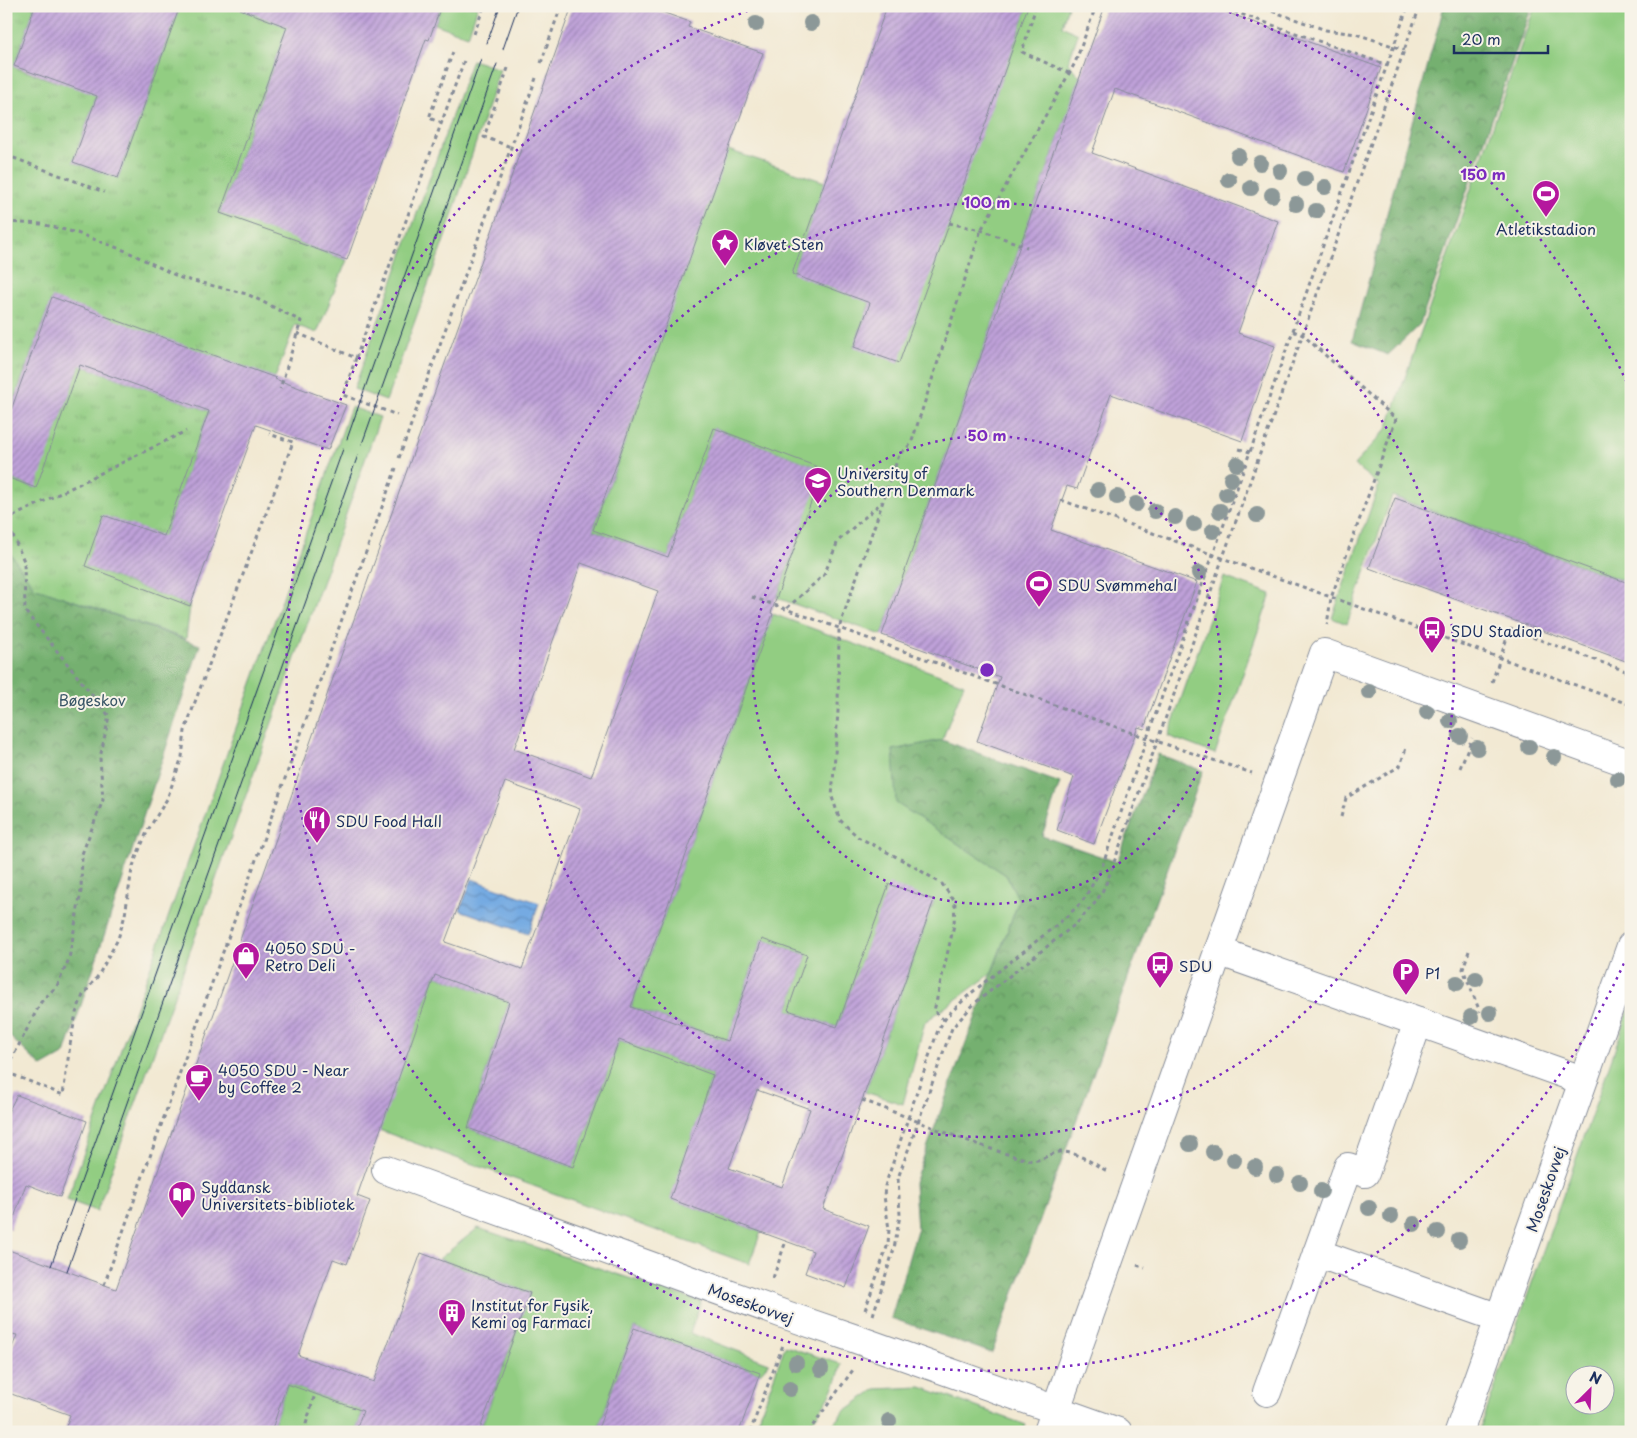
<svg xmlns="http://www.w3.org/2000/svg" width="1637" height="1438" font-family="'Playpen Sans',sans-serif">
  <defs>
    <pattern id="forest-crowns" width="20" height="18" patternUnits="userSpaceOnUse" patternTransform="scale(1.25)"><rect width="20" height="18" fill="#75b070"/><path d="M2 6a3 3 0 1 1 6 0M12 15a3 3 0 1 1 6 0" fill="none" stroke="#5f905f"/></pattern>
    <pattern id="park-tufts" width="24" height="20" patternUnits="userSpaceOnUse" patternTransform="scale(1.25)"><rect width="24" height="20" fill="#92cd82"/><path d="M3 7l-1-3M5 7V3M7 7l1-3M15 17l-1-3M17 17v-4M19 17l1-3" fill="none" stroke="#7db073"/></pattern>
    <pattern id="water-waves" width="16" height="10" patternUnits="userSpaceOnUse" patternTransform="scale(1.25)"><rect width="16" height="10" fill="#75aae2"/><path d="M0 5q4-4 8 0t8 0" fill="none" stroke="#5f8bba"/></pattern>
    <pattern id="building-hatch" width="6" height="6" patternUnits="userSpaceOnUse" patternTransform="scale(1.25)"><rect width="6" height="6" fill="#bfa1d9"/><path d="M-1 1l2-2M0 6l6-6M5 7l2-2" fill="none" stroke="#9a84b3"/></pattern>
  </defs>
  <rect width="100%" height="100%" fill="#f7f3e8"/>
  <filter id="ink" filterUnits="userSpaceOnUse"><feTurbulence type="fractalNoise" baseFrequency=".02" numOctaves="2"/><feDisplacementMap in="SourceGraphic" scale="10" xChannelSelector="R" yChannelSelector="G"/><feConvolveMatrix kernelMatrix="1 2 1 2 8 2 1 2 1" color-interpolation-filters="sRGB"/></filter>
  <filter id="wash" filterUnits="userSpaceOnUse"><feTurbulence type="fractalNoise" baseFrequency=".0096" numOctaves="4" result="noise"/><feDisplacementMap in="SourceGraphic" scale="20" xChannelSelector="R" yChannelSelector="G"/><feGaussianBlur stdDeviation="1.12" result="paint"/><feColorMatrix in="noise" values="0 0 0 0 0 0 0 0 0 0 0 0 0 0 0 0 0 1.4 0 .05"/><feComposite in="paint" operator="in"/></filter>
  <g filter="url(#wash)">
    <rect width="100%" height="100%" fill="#f2e9d3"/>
    <g fill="#92cd82" stroke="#567e70" fill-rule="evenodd">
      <polygon points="441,6 478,6 468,36 435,24"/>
      <polygon points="1028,6 1068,6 1062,26 1078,34 1068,63 1080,77 882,635 777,598 822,469 714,428 668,557 593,530 639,403 565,376 728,150 825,182 792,274 888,252 854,347 964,180"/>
      <polygon points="1535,6 1631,6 1631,584 1392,496 1347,624 1332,618 1379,485 1354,465 1387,429"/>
      <polygon points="472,60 500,69 443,243 386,401 354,389"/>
      <polygon points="351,407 380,417 323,580 97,1211 67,1200"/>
      <polygon points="1224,577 1271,594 1215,754 1168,736"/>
      <polygon points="773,614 964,684 942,740 893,750 937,830 1006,875 1019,900 991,974 925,1022 903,1104 865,1092 934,901 890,885 837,1027 788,1010 807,955 762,939 727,1041 631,1007"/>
      <polygon points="435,975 509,1002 468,1128 573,1167 619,1040 713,1075 671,1199 761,1232 749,1264 379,1130"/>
      <path d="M1631,1004v428h-152zM1574,1376h30v30h-30z"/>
      <polygon points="478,1228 701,1302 690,1333 769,1363 760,1373 634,1328 597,1432 501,1432 482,1425 530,1293 439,1259"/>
      <path d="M785,1346l56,18c-4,26 -21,47 -37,68h-50z"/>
      <polygon points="287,1384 363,1411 355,1432 271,1432"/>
      <polygon points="921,1387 1026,1425 1023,1432 827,1432 843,1412 876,1389"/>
    </g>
    <g fill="url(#forest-crowns)" stroke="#487067">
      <polygon points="1444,6 1532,6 1420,324 1388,355 1352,341"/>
      <polygon points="6,547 34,587 200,645 65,1054 42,1067 6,1033"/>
      <polygon points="942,740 1060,783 1042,836 1117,862 1158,754 1203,771 992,1353 891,1318 917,1230 914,1183 1019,900 1006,875 896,803 893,750"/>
    </g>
    <g fill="url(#park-tufts)" stroke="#567e70">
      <polygon points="6,6 35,6 14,67 59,83 104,75 73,162 118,178 180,6 288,6 356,52 347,80 277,55 220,213 336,138 299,243 347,260 317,333 295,325 275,378 52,298 6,422"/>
      <polygon points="80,365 209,411 164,536 85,566 190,606 186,639 34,587 6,547 6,477 35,488"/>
    </g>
    <polygon fill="url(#water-waves)" stroke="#486ca0" points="472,879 539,903 528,934 460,910"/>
    <g id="blocks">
      <g fill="url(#building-hatch)" fill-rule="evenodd">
        <polygon points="35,6 180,6 118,178 73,162 97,96 14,66"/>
        <polygon points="240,6 441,6 429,40 426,39 347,260 299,243 299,241 220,213 287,27 240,9"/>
        <path d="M572,6h73l45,16 -2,5 75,26 -170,477 75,27 46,-129 109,41 -52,144 2,1 -142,393 96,34 35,-102 45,16 -19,55 49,17 52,-143 45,16 -111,309 46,17 -23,62 -41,-15 8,-22 -143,-52 43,-124 -94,-35 -46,127 -105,-39 41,-126 -74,-27 -78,221 13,5 -23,63 -14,-5 -35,96 76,27 47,-129 109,40 -51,139h-124l8,-21 -76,-27 -16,48h-207l6,-17 -64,-23v-29l11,-28 -11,-2v-84l110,40zM581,563l77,28 -67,186 -77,-28zM505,782l75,27 -58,160 -77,-27zM757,1090l53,19 -28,78 -53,-19z"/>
        <polygon points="887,6 1028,6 899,363 854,347 870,303 792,274"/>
        <polygon points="1105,6 1209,6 1381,68 1344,172 1115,89 1092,153 1278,221 1238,333 1275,346 1242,441 1111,394 1077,489 1067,486 1051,530 1197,582 1144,729 1138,727 1094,844 1057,830 1074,777 977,741 1000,677 882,635"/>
        <polygon points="52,297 276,378 275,379 346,405 328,450 256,425 190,606 85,566 103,515 164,536 209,411 80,365 36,488 6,477 6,424"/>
        <polygon points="1395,498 1631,584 1631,663 1369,568"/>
        <polygon points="17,1095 87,1121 60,1197 26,1184 10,1229 6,1228 6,1116"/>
        <polygon points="634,1328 760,1373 739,1432 597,1432"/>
      </g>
    </g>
  </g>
  <g filter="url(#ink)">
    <use href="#blocks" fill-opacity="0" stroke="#868c98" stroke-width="1"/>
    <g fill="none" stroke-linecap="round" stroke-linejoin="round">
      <defs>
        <g id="minor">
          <polyline points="1218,951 1582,1080"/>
          <polyline points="386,1170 786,1315 856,1339 1118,1432"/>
          <polyline points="1317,1253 1499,1318"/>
          <polyline points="1267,1392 1348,1167 1365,1173 1418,1022"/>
          <polyline points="1048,1432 1324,653 1631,764"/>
          <polyline points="1459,1432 1631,946"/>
        </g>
      </defs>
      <use href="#minor" stroke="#868c98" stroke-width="30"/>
      <g stroke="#868c98" stroke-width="3" stroke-dasharray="4 4" stroke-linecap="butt">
        <polyline points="656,6 657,11"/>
        <polyline points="1036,6 1022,52 1069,73"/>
        <polyline points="1257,6 1326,30 1356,34 1405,50"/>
        <polyline points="474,34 484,6"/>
        <polyline points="541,63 561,6"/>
        <polyline points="1387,65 1408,6"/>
        <polyline points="508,68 484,137 511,147"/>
        <polyline points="442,123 429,118 454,49"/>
        <polyline points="6,155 104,192"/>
        <polyline points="6,222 41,224 77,233 126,251 181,278 247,294 301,321 280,389"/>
        <polyline points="949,223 981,230 1027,247"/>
        <polyline points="1293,331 1303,335 1396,419 1331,598 1327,625"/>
        <polyline points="297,333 356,358 343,395 397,415"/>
        <polyline points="356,358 465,58"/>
        <polyline points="6,412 10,413"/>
        <polyline points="1239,449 1250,452"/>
        <polyline points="399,458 536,78"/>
        <polyline points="1061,500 1631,705"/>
        <polyline points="6,520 24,561 25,611 109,716 100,758 103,800 82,854 81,891 69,959 57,986 41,1002 6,1070"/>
        <polyline points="6,520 186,431"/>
        <polyline points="752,597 1147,738 1252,773"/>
        <polyline points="787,608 824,575 838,541 882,502"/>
        <polyline points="1492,682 1510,629 1631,673"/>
        <polyline points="1460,768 1472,738"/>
        <polyline points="1341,817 1346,798 1400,766 1406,748"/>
        <polyline points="1469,951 1463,969 1480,1012"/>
        <polyline points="944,1020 934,1011 954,925 955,902 942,884 910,864 858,837 840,820 832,797 838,711 839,628 899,455 911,444 981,230 1075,63 1096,6"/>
        <polyline points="6,1072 63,1095 70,1045 76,1013 83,995 98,976 118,939 125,915 132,869 137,855 148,830 167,799 182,757 185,731 195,702 293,442 269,434"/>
        <path d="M862,1100c55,20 109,45 166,60 12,3 21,-7 32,-8 17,-1 35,13 49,20"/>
        <polyline points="1137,1265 1145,1268"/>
        <polyline points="773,1278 786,1241"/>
        <polyline points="104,1285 396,468"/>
        <polyline points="865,1310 888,1244 889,1229 884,1196 885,1186 938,1030 947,1016 970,994 1064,919 1082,902 1095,880 1103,864 1147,738 1250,452 1387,65 1218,6"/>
        <polyline points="873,1315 894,1249 900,1215 898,1178 952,1028 975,1003 1077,923 1095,903 1102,892 1108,879 1420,6"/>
        <polyline points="307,1432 306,1424 315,1394"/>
        <polyline points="750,1432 783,1345"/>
        <polyline points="808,1432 853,1370"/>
      </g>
      <use href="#minor" stroke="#fff" stroke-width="28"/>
      <g stroke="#1b2f5e" stroke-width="1">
        <polyline points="487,43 500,6"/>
        <polyline points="503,49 518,6"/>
        <polyline points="347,439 481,59"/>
        <polyline points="362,444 497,64"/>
        <polyline points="51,1266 343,449"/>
        <polyline points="67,1271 358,455"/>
      </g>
    </g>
    <g fill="#8c9898">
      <circle cx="811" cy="23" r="8"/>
      <circle cx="756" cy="24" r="8"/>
      <circle cx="1238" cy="156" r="8"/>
      <circle cx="1260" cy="163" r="8"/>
      <circle cx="1280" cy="171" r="8"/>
      <circle cx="1305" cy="179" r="8"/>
      <circle cx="1229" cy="180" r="8"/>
      <circle cx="1325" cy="187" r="8"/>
      <circle cx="1251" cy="188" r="8"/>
      <circle cx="1272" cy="195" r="8"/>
      <circle cx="1296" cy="204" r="8"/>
      <circle cx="1316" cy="211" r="8"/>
      <circle cx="1237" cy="464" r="8"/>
      <circle cx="1231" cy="479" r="8"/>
      <circle cx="1098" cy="490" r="8"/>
      <circle cx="1226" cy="494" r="8"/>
      <circle cx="1117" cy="497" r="8"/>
      <circle cx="1136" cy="504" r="8"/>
      <circle cx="1155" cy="511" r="8"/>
      <circle cx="1220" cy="511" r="8"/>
      <circle cx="1257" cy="515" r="8"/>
      <circle cx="1175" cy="517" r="8"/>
      <circle cx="1194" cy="524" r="8"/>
      <circle cx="1213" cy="531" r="8"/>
      <circle cx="1199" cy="573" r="8"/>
      <circle cx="1369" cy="692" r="8"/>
      <circle cx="1427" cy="712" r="8"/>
      <circle cx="1450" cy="721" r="8"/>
      <circle cx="1460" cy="736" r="8"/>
      <circle cx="1529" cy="747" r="8"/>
      <circle cx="1477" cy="748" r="8"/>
      <circle cx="1554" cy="757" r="8"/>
      <circle cx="1618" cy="779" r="8"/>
      <circle cx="1476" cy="979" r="8"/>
      <circle cx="1457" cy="983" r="8"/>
      <circle cx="1490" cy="1013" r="8"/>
      <circle cx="1471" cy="1017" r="8"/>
      <circle cx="1190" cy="1144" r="8"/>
      <circle cx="1213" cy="1152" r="8"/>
      <circle cx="1234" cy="1160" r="8"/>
      <circle cx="1255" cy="1167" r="8"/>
      <circle cx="1277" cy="1175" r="8"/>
      <circle cx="1300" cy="1183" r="8"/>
      <circle cx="1321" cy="1191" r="8"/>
      <circle cx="1369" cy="1208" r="8"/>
      <circle cx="1391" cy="1216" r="8"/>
      <circle cx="1414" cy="1224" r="8"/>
      <circle cx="1438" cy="1232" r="8"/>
      <circle cx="1459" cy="1240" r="8"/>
      <circle cx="796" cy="1363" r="8"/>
      <circle cx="821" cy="1369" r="8"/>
      <circle cx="790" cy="1389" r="8"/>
      <circle cx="889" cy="1421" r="8"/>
    </g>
  </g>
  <g fill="none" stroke="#7b2cbf" stroke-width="2.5" stroke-dasharray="2.5 5">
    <circle cx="987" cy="670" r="234"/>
    <circle cx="987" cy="670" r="467"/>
    <path d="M1630 950A701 701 0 1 1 759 7M1215 7A701 701 0 0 1 1630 390"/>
  </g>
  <defs>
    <symbol id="stadium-pin" viewBox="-11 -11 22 30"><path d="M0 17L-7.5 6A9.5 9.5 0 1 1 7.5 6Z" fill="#b5179e" stroke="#f7f3e8"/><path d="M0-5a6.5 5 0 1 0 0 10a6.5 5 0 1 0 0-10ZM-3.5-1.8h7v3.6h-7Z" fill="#fff"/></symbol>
    <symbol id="sight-pin" viewBox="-11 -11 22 30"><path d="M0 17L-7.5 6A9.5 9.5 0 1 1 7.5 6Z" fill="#b5179e" stroke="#f7f3e8"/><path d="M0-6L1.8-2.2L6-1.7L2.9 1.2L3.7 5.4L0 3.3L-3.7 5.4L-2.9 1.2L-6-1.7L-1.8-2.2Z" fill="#fff"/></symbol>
    <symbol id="university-pin" viewBox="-11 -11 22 30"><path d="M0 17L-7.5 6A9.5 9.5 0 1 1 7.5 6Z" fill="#b5179e" stroke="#f7f3e8"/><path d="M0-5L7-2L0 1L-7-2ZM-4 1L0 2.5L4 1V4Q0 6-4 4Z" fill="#fff"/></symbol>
    <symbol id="bus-pin" viewBox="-11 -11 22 30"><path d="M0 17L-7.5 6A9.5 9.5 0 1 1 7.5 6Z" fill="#b5179e" stroke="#f7f3e8"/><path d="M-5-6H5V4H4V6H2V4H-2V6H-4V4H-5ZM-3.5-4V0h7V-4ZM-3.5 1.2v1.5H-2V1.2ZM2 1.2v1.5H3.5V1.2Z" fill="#fff"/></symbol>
    <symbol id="restaurant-pin" viewBox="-11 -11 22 30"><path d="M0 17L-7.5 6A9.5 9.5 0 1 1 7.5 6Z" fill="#b5179e" stroke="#f7f3e8"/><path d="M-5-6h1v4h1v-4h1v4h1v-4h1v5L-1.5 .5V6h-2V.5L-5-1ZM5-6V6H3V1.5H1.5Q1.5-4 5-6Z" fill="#fff"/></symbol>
    <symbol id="shop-pin" viewBox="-11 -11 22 30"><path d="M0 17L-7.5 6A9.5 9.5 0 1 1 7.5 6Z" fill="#b5179e" stroke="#f7f3e8"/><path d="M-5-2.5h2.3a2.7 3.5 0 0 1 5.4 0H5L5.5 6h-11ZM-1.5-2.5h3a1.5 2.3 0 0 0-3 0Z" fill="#fff"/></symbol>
    <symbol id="parking-pin" viewBox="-11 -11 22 30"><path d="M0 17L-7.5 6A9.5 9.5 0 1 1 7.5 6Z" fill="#b5179e" stroke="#f7f3e8"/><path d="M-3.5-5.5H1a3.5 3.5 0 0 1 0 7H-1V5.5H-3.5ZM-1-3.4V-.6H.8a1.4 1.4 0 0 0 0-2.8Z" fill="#fff"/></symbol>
    <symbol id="cafe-pin" viewBox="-11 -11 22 30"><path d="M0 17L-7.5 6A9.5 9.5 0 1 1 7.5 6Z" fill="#b5179e" stroke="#f7f3e8"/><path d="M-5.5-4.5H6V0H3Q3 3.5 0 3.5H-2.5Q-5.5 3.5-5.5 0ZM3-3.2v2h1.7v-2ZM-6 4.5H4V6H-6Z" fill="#fff"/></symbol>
    <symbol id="library-pin" viewBox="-11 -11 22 30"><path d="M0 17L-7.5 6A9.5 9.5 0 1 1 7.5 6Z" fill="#b5179e" stroke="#f7f3e8"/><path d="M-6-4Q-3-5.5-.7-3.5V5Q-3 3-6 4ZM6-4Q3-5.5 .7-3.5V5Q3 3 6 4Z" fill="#fff"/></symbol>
    <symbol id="building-pin" viewBox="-11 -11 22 30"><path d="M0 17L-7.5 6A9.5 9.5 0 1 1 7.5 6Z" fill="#b5179e" stroke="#f7f3e8"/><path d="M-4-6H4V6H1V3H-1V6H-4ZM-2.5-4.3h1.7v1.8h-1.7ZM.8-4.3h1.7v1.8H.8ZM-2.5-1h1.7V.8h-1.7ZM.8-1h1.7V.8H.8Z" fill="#fff"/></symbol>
  </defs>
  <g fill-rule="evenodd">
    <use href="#stadium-pin" x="1530" y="178" width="32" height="43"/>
    <use href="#sight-pin" x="709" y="227" width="32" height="43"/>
    <use href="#university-pin" x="802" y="465" width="32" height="43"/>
    <use href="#stadium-pin" x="1023" y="568" width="32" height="43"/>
    <use href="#bus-pin" x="1416" y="614" width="32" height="43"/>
    <use href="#restaurant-pin" x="301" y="804" width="32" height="43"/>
    <use href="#shop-pin" x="230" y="940" width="32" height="43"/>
    <use href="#bus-pin" x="1144" y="949" width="32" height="43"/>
    <use href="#parking-pin" x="1390" y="956" width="32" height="43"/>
    <use href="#cafe-pin" x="183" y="1062" width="32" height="43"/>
    <use href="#library-pin" x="166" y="1179" width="32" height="43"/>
    <use href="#building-pin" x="436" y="1297" width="32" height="43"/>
  </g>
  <g text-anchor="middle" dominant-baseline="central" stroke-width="4" stroke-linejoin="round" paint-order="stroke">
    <g font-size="15" fill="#1b2f5e" stroke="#f7f3e8" text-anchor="start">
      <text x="1546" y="228" text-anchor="middle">Atletikstadion</text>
      <text x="744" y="243">Kløvet Sten</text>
      <text x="837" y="472">University of<tspan x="837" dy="17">Southern Denmark</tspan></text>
      <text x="1058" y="584">SDU Svømmehal</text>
      <text x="1451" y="630">SDU Stadion</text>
      <text x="336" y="820">SDU Food Hall</text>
      <text x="265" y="947">4050 SDU -<tspan x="265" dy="17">Retro Deli</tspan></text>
      <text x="1179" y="965">SDU</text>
      <text x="1425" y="972">P1</text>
      <text x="218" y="1069">4050 SDU - Near<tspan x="218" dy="17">by Coffee 2</tspan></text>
      <text x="201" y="1186">Syddansk<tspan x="201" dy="17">Universitets-bibliotek</tspan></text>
      <text x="471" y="1304">Institut for Fysik,<tspan x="471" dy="17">Kemi og Farmaci</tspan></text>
    </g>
    <g font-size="15" fill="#395667" stroke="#f7f3e8">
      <text x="92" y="699">Bøgeskov</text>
    </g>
    <g font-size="15" fill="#1b2f5e" stroke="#f7f3e8">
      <text transform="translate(1545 1189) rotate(-71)">Moseskovvej</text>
      <text transform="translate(751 1303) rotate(20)">Moseskovvej</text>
    </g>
  </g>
  <circle cx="987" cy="670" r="8" fill="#7b2cbf" stroke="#f7f3e8" stroke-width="2.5"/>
  <g font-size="15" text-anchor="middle" font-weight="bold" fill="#7b2cbf" stroke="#f7f3e8" stroke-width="4" stroke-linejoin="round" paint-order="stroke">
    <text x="1483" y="180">150 m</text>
    <text x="987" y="208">100 m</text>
    <text x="987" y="441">50 m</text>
  </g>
  <rect width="1637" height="1438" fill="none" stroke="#f7f3e8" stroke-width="25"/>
  <g transform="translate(1590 1390) rotate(24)"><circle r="24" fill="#f7f3e8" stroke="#9fa5b1"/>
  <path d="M0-4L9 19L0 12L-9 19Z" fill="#b5179e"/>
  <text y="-8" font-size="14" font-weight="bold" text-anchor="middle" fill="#1b2f5e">N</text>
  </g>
  <path d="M1454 45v8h94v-8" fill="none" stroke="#1b2f5e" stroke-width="2.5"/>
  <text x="1462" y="45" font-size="15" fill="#1b2f5e" stroke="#f7f3e8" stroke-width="4" paint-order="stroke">20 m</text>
</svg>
